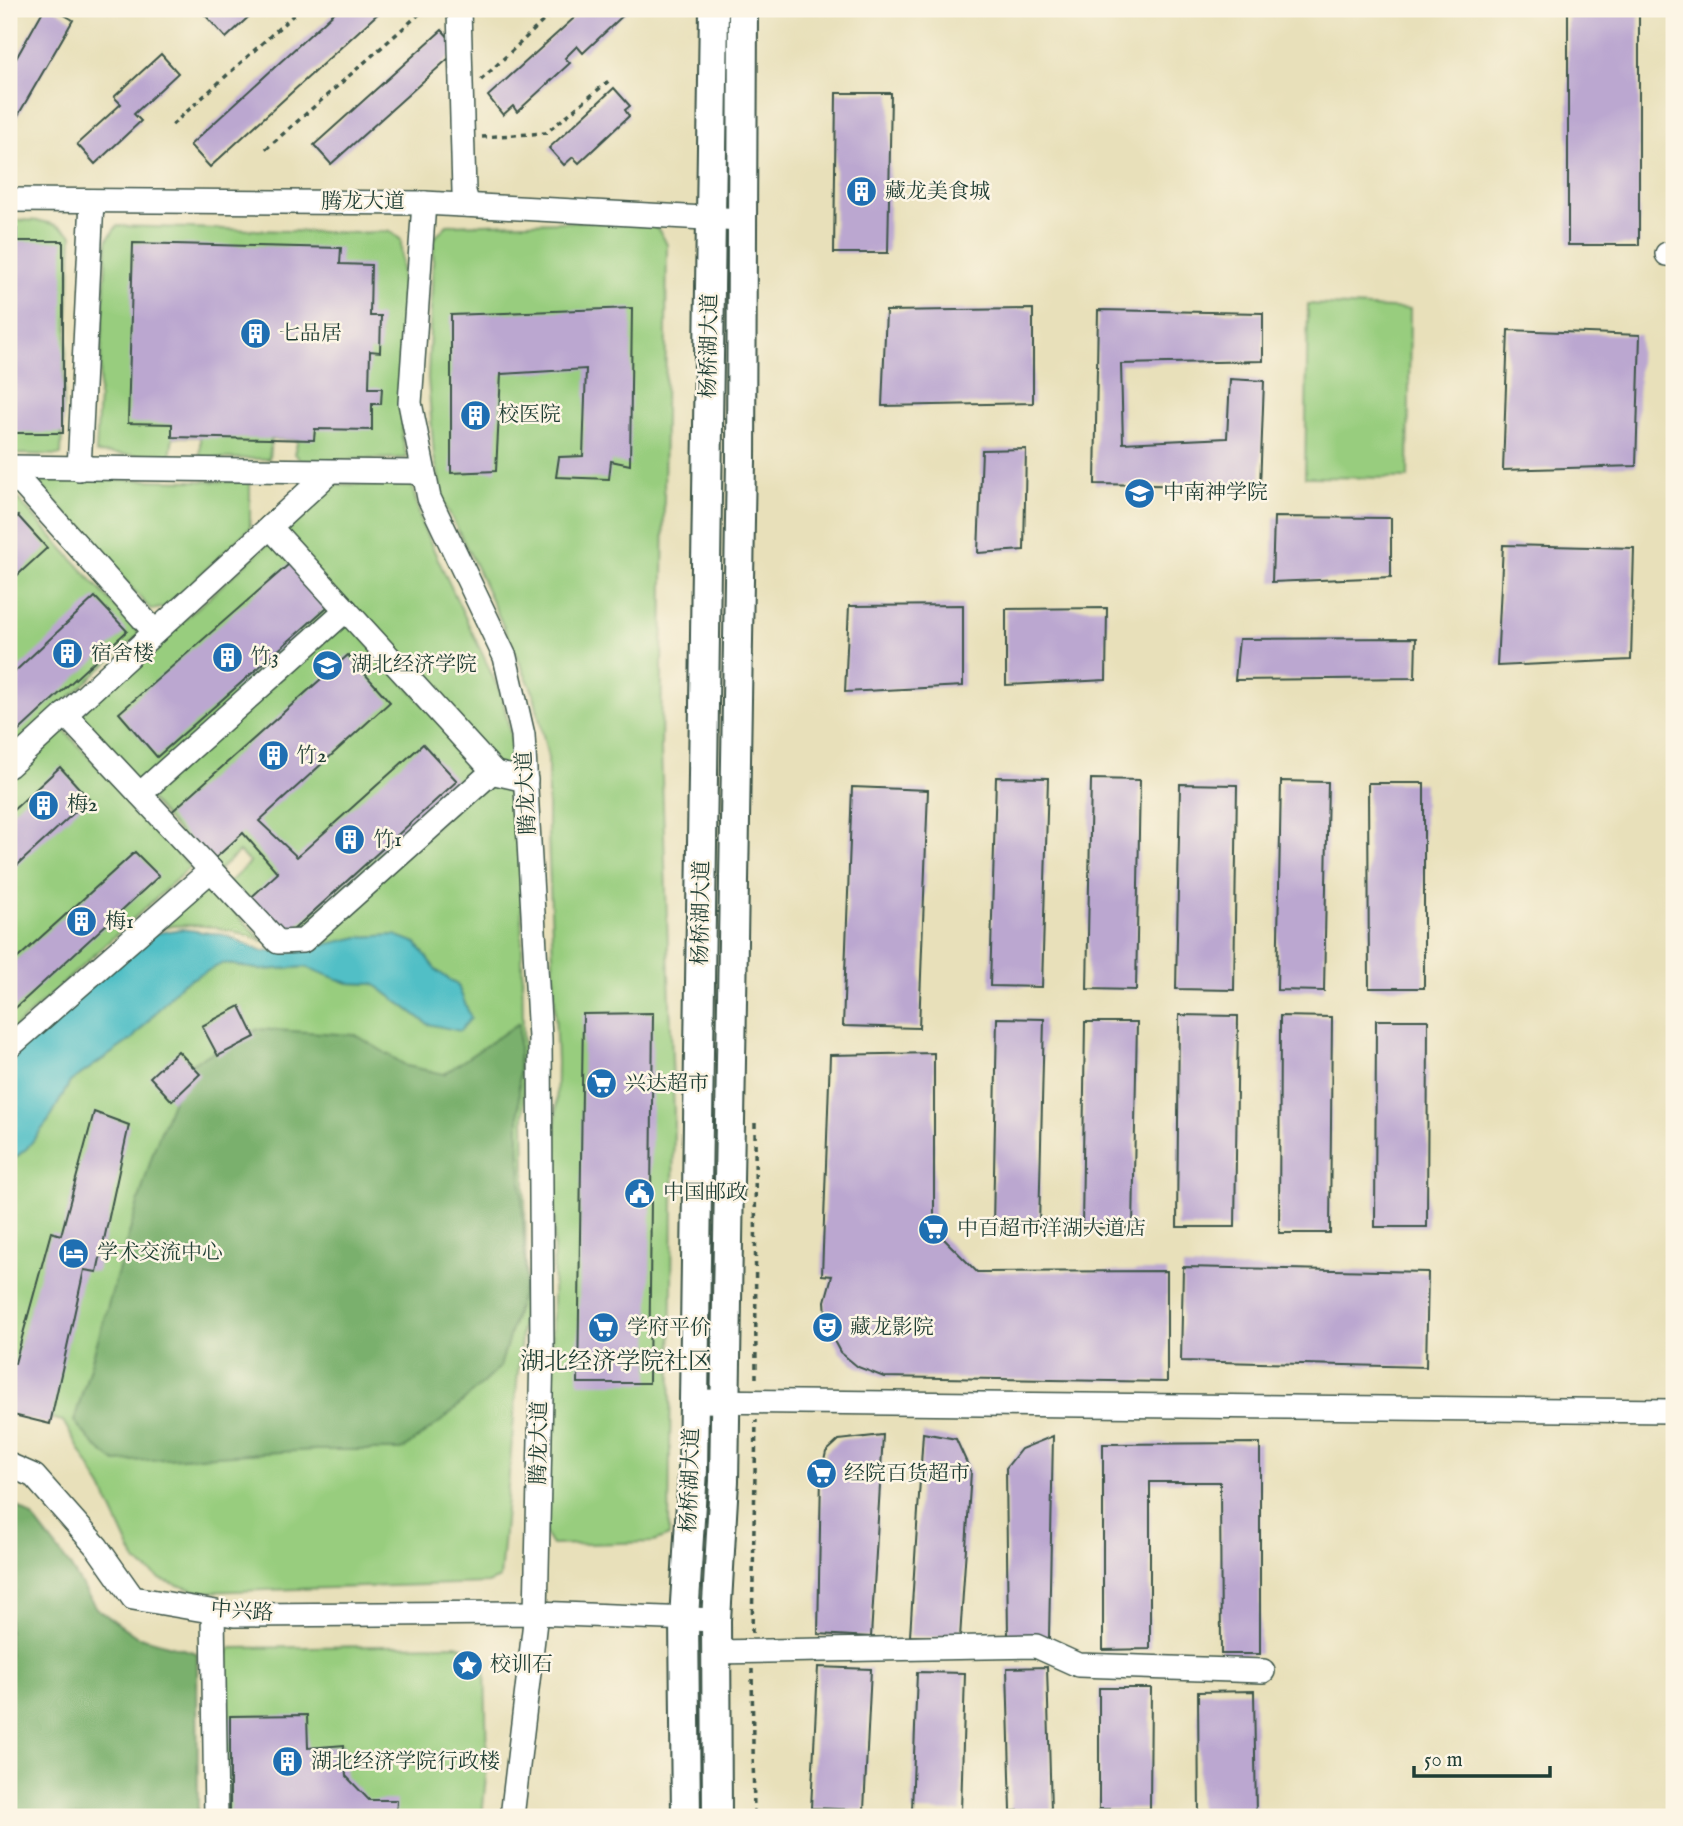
<svg xmlns="http://www.w3.org/2000/svg" width="1683" height="1826" font-family="'IM FELL English','Noto Serif SC',serif">
  <rect width="100%" height="100%" fill="#fcf5e5"/>
  <filter id="ink" filterUnits="userSpaceOnUse"><feTurbulence type="fractalNoise" baseFrequency=".0143" numOctaves="2"/><feDisplacementMap in="SourceGraphic" scale="14" xChannelSelector="R" yChannelSelector="G"/><feConvolveMatrix kernelMatrix="1 2 1 2 8 2 1 2 1" color-interpolation-filters="sRGB"/></filter>
  <filter id="wash" filterUnits="userSpaceOnUse"><feTurbulence type="fractalNoise" baseFrequency=".00686" numOctaves="4" result="noise"/><feDisplacementMap in="SourceGraphic" scale="28" xChannelSelector="R" yChannelSelector="G"/><feGaussianBlur stdDeviation="1.57" result="paint"/><feColorMatrix in="noise" values="0 0 0 0 0 0 0 0 0 0 0 0 0 0 0 0 0 1.4 0 .05"/><feComposite in="paint" operator="in"/></filter>
  <g filter="url(#wash)">
    <rect width="100%" height="100%" fill="#e8e0ba"/>
    <g fill="#98cd7e" stroke="#5c8559" stroke-width="2">
      <path d="M9,220c24,0 44,-1 63,15l-11,220 -52,-1z"/>
      <path d="M635,220c18,3 25,8 32,25l-6,505 13,365 -5,421 -15,6 -102,3 -7,-11 6,-121 6,-351 -9,-229v-75l-14,-64 -58,-128 -31,-61 -11,-49 -6,-78 6,-140 13,-13z"/>
      <polygon points="117,226 358,233 390,231 401,240 404,386 402,437 407,458 302,461 294,454 298,440 271,439 269,459 200,458 200,437 173,437 170,457 96,453 107,240"/>
      <polygon points="1308,304 1410,309 1408,478 1305,477"/>
      <polygon points="34,478 250,482 250,528 166,607 151,610"/>
      <polygon points="334,484 412,485 422,525 502,696 520,779 526,1279 500,1578 488,1583 200,1592 162,1580 136,1562 103,1490 63,1421 9,1408 9,1163 27,1148 49,1120 70,1082 132,1039 181,984 223,963 262,970 306,967 348,983 374,984 428,1024 458,986 436,970 416,943 395,935 359,937 306,950 493,771 343,606 140,786 77,717"/>
      <polygon points="9,489 140,634 9,752"/>
      <polygon points="347,619 483,771 282,952 225,886 250,863 239,852 215,874 146,795"/>
      <polygon points="63,729 190,867 9,1033 9,778"/>
      <path d="M204,881l59,60c-40,-15 -71,-20 -112,-12z"/>
      <polygon points="457,1645 476,1651 485,1663 487,1766 482,1817 225,1817 224,1657 231,1648"/>
    </g>
    <g fill="#7ab06d" stroke="#4c7650" stroke-width="2">
      <polygon points="519,1023 519,1140 526,1280 500,1367 444,1419 402,1450 315,1450 116,1462 95,1446 74,1421 154,1149 186,1066 258,1029 356,1035 407,1066 444,1074"/>
      <polygon points="9,1499 33,1518 68,1563 96,1608 136,1636 197,1653 198,1817 9,1817"/>
    </g>
    <polygon fill="#51bfc6" stroke="#387e7d" stroke-width="2" points="182,929 225,935 261,951 293,952 359,937 395,935 416,943 436,970 458,986 471,1018 460,1031 428,1024 374,984 348,983 306,967 262,970 223,963 181,984 132,1039 70,1082 49,1120 27,1148 9,1163 9,1057 145,935"/>
    <g id="blocks">
      <g fill="#bba7d0">
        <polygon points="44,9 54,9 73,20 9,131 9,71"/>
        <polygon points="213,9 257,9 226,38 205,15"/>
        <polygon points="338,9 383,9 210,167 190,145"/>
        <polygon points="584,9 630,9 583,53 577,46 565,58 570,63 517,112 513,106 503,115 488,96"/>
        <rect x="1568" y="9" width="71" height="236"/>
        <polygon points="442,30 459,49 331,164 314,145"/>
        <polygon points="161,54 178,73 134,114 141,121 95,164 77,144 121,104 114,97"/>
        <polygon points="614,88 630,106 625,110 629,116 579,163 573,157 564,165 549,148"/>
        <polygon points="836,93 891,93 888,253 834,253"/>
        <polygon points="9,229 17,229 17,241 63,241 63,433 9,433"/>
        <polygon points="133,243 341,248 340,264 371,265 370,316 381,316 380,352 370,351 369,388 382,388 381,404 372,404 372,430 315,429 314,440 172,437 172,424 128,423"/>
        <polygon points="632,308 630,465 611,461 609,479 556,477 559,457 583,456 586,369 501,374 496,471 451,473 451,315"/>
        <polygon points="1033,309 1033,403 882,406 886,311"/>
        <polygon points="1098,310 1263,313 1263,361 1121,364 1123,443 1227,438 1230,379 1264,381 1260,487 1095,484"/>
        <polygon points="1508,330 1640,335 1636,466 1503,470"/>
        <polygon points="1026,449 1024,550 978,553 982,450"/>
        <polygon points="18,516 47,548 9,583 9,524"/>
        <polygon points="1274,517 1391,518 1391,577 1272,582"/>
        <polygon points="1503,545 1634,548 1631,660 1497,666"/>
        <polygon points="296,558 334,601 157,757 119,713"/>
        <polygon points="95,597 127,631 9,740 9,677"/>
        <polygon points="963,605 963,686 845,692 849,606"/>
        <polygon points="1107,608 1106,680 1006,685 1006,609"/>
        <polygon points="1416,638 1415,678 1235,680 1239,639"/>
        <polygon points="348,655 390,702 259,821 297,857 423,744 457,781 282,940 246,902 278,873 243,833 210,863 168,815"/>
        <polygon points="60,767 89,799 9,873 9,814"/>
        <polygon points="996,777 1048,778 1042,987 990,986"/>
        <polygon points="1091,779 1140,780 1136,990 1087,989"/>
        <polygon points="1281,781 1328,782 1324,991 1277,990"/>
        <polygon points="1368,783 1424,783 1424,988 1369,988"/>
        <polygon points="1180,784 1237,785 1234,990 1176,989"/>
        <polygon points="852,787 928,790 919,1028 843,1026"/>
        <polygon points="135,852 159,876 9,1014 9,966"/>
        <polygon points="240,1006 255,1037 218,1056 202,1026"/>
        <polygon points="653,1013 649,1383 578,1383 583,1014"/>
        <polygon points="1179,1015 1238,1016 1235,1227 1177,1227"/>
        <polygon points="1280,1016 1332,1017 1330,1233 1279,1233"/>
        <polygon points="997,1018 1044,1019 1039,1227 993,1226"/>
        <polygon points="1376,1020 1428,1020 1427,1227 1375,1227"/>
        <polygon points="1085,1022 1137,1022 1133,1228 1082,1228"/>
        <polygon points="178,1051 200,1074 172,1101 150,1077"/>
        <polygon points="934,1053 934,1229 977,1272 1167,1271 1167,1382 884,1377 858,1367 840,1352 827,1328 825,1301 832,1276 822,1275 830,1055"/>
        <polygon points="94,1112 129,1125 97,1272 84,1270 50,1424 9,1414 9,1363 15,1363 51,1232 61,1235"/>
        <polygon points="1183,1267 1428,1272 1426,1367 1181,1361"/>
        <polygon points="923,1433 956,1439 971,1472 960,1638 910,1636"/>
        <polygon points="883,1435 871,1637 818,1634 821,1474 826,1452 839,1440"/>
        <polygon points="1053,1436 1049,1638 1008,1637 1006,1468 1021,1449"/>
        <polygon points="1260,1443 1260,1654 1221,1654 1220,1482 1150,1482 1150,1649 1103,1650 1103,1444"/>
        <polygon points="818,1667 871,1669 864,1810 811,1808"/>
        <polygon points="1047,1667 1051,1810 1011,1811 1007,1668"/>
        <polygon points="917,1672 965,1673 961,1812 912,1811"/>
        <polygon points="1099,1688 1151,1688 1150,1809 1099,1809"/>
        <polygon points="1254,1691 1256,1816 1199,1817 1198,1692"/>
        <polygon points="307,1715 308,1748 344,1745 346,1776 369,1800 397,1800 396,1817 230,1817 230,1716"/>
      </g>
    </g>
  </g>
  <g filter="url(#ink)">
    <use href="#blocks" fill-opacity="0" stroke="#3d5548" stroke-width="2"/>
    <g fill="none" stroke-linecap="round" stroke-linejoin="round">
      <defs>
        <g id="minor">
          <polyline points="459,9 464,192 468,205"/>
          <polyline points="9,200 424,203 742,220"/>
          <polyline points="424,203 410,403 429,498 505,657 523,735 540,1038 542,1351 536,1613 512,1817"/>
          <polyline points="1667,254 1674,255"/>
          <polyline points="9,467 415,472 425,478"/>
          <polyline points="9,469 155,632"/>
          <polyline points="79,469 92,201"/>
          <polyline points="270,527 495,773 526,780"/>
          <polyline points="65,714 278,942 303,941 493,771"/>
          <polyline points="9,766 330,472"/>
          <polyline points="140,794 346,610"/>
          <polyline points="9,1047 211,870"/>
          <polyline points="694,1401 1674,1411"/>
          <polyline points="9,1465 34,1476 97,1547 133,1598 234,1615 536,1613 716,1620"/>
          <polyline points="213,1612 216,1817"/>
          <polyline points="716,1652 1036,1646 1078,1665 1263,1671"/>
        </g>
        <g id="major">
          <polyline points="686,1817 684,1619 693,1470 714,9"/>
          <polyline points="717,1817 716,1620 724,1481 741,460 743,9"/>
        </g>
      </defs>
      <use href="#minor" stroke="#3d5548" stroke-width="26"/>
      <use href="#major" stroke="#3d5548" stroke-width="32"/>
      <g stroke="#3d5548" stroke-width="3.5" stroke-dasharray="5 5" stroke-linecap="butt">
        <polyline points="481,80 556,9"/>
        <polyline points="172,125 300,9"/>
        <polyline points="482,137 546,133 611,79"/>
        <polyline points="266,149 425,9"/>
        <polyline points="755,1123 756,1381"/>
        <polyline points="752,1633 756,1420"/>
        <polyline points="752,1669 754,1817"/>
      </g>
      <use href="#minor" stroke="#fff" stroke-width="23"/>
      <use href="#major" stroke="#fff" stroke-width="28"/>
    </g>
  </g>
  <defs>
    <symbol id="building-disc" viewBox="-11 -11 22 22"><circle r="9.5" fill="#1f6fb2" stroke="#fcf5e5"/><path d="M-4-6H4V6H1V3H-1V6H-4ZM-2.5-4.3h1.7v1.8h-1.7ZM.8-4.3h1.7v1.8H.8ZM-2.5-1h1.7V.8h-1.7ZM.8-1h1.7V.8H.8Z" fill="#fff"/></symbol>
    <symbol id="school-disc" viewBox="-11 -11 22 22"><circle r="9.5" fill="#1f6fb2" stroke="#fcf5e5"/><path d="M0-5L7-2L0 1L-7-2ZM-4 1L0 2.5L4 1V4Q0 6-4 4Z" fill="#fff"/></symbol>
    <symbol id="university-disc" viewBox="-11 -11 22 22"><circle r="9.5" fill="#1f6fb2" stroke="#fcf5e5"/><path d="M0-5L7-2L0 1L-7-2ZM-4 1L0 2.5L4 1V4Q0 6-4 4Z" fill="#fff"/></symbol>
    <symbol id="supermarket-disc" viewBox="-11 -11 22 22"><circle r="9.5" fill="#1f6fb2" stroke="#fcf5e5"/><path d="M-6-5.5h2.5l.6 2H6L4.5 2H-2.5L-4.4-4H-6ZM-1.5 3.2a1.3 1.3 0 1 0 .1 0ZM3 3.2a1.3 1.3 0 1 0 .1 0Z" fill="#fff"/></symbol>
    <symbol id="civic-disc" viewBox="-11 -11 22 22"><circle r="9.5" fill="#1f6fb2" stroke="#fcf5e5"/><path d="M-.6-6.5H3V-4.5H.6V-3L4-1V1h2V6H-6V1h2V-1L-.6-3ZM-1.2 2.5V6h2.4V2.5Z" fill="#fff"/></symbol>
    <symbol id="hotel-disc" viewBox="-11 -11 22 22"><circle r="9.5" fill="#1f6fb2" stroke="#fcf5e5"/><path d="M-6-4.5h1.5V1H6V5H4.5V3h-9V5H-6ZM-4 0a1.8 1.8 0 1 1 3.6 0ZM.5 0V-2.5h3Q6-2.5 6 0Z" fill="#fff"/></symbol>
    <symbol id="theatre-disc" viewBox="-11 -11 22 22"><circle r="9.5" fill="#1f6fb2" stroke="#fcf5e5"/><path d="M-5-5.5Q0-4 5-5.5V0Q5 5 0 6Q-5 5-5 0ZM-3.3-2.5H-1v1.5H-3.3ZM1-2.5H3.3v1.5H1ZM-2.8 1Q0 5.5 2.8 1Z" fill="#fff"/></symbol>
    <symbol id="sight-disc" viewBox="-11 -11 22 22"><circle r="9.5" fill="#1f6fb2" stroke="#fcf5e5"/><path d="M0-6L1.8-2.2L6-1.7L2.9 1.2L3.7 5.4L0 3.3L-3.7 5.4L-2.9 1.2L-6-1.7L-1.8-2.2Z" fill="#fff"/></symbol>
  </defs>
  <g fill-rule="evenodd">
    <use href="#building-disc" x="844" y="174" width="35" height="35"/>
    <use href="#building-disc" x="238" y="316" width="35" height="35"/>
    <use href="#building-disc" x="458" y="398" width="35" height="35"/>
    <use href="#school-disc" x="1122" y="476" width="35" height="35"/>
    <use href="#building-disc" x="50" y="636" width="35" height="35"/>
    <use href="#building-disc" x="210" y="640" width="35" height="35"/>
    <use href="#university-disc" x="310" y="648" width="35" height="35"/>
    <use href="#building-disc" x="256" y="738" width="35" height="35"/>
    <use href="#building-disc" x="26" y="788" width="35" height="35"/>
    <use href="#building-disc" x="332" y="822" width="35" height="35"/>
    <use href="#building-disc" x="64" y="904" width="35" height="35"/>
    <use href="#supermarket-disc" x="584" y="1066" width="35" height="35"/>
    <use href="#civic-disc" x="622" y="1176" width="35" height="35"/>
    <use href="#supermarket-disc" x="916" y="1212" width="35" height="35"/>
    <use href="#hotel-disc" x="56" y="1236" width="35" height="35"/>
    <use href="#supermarket-disc" x="586" y="1310" width="35" height="35"/>
    <use href="#theatre-disc" x="810" y="1310" width="35" height="35"/>
    <use href="#supermarket-disc" x="804" y="1456" width="35" height="35"/>
    <use href="#sight-disc" x="450" y="1648" width="35" height="35"/>
    <use href="#building-disc" x="270" y="1744" width="35" height="35"/>
  </g>
  <g text-anchor="middle" dominant-baseline="central" stroke-width="5" stroke-linejoin="round" paint-order="stroke">
    <g font-size="21" fill="#1f3d34" stroke="#fcf5e5" text-anchor="start">
      <text x="885" y="192">藏龙美食城</text>
      <text x="279" y="334">七品居</text>
      <text x="498" y="415">校医院</text>
      <text x="1163" y="493">中南神学院</text>
      <text x="91" y="654">宿舍楼</text>
      <text x="250" y="657">竹3</text>
      <text x="351" y="665">湖北经济学院</text>
      <text x="296" y="756">竹2</text>
      <text x="67" y="805">梅2</text>
      <text x="373" y="840">竹1</text>
      <text x="105" y="922">梅1</text>
      <text x="625" y="1084">兴达超市</text>
      <text x="663" y="1193">中国邮政</text>
      <text x="957" y="1229">中百超市洋湖大道店</text>
      <text x="97" y="1253">学术交流中心</text>
      <text x="627" y="1328">学府平价</text>
      <text x="850" y="1328">藏龙影院</text>
      <text x="844" y="1474">经院百货超市</text>
      <text x="490" y="1665">校训石</text>
      <text x="311" y="1762">湖北经济学院行政楼</text>
    </g>
    <g font-size="21" fill="#1f3d34" stroke="#fcf5e5">
      <text x="363" y="202">腾龙大道</text>
      <text transform="translate(710 346) rotate(-89)">杨桥湖大道</text>
      <text transform="translate(527 793) rotate(-93)">腾龙大道</text>
      <text transform="translate(702 913) rotate(-89)">杨桥湖大道</text>
      <text transform="translate(540 1443) rotate(-89)">腾龙大道</text>
      <text transform="translate(691 1480) rotate(-88)">杨桥湖大道</text>
      <text transform="translate(242 1612) rotate(4)">中兴路</text>
    </g>
    <g font-size="24" fill="#1f3d34" stroke="#fcf5e5">
      <text x="616" y="1362">湖北经济学院社区</text>
    </g>
  </g>
  <rect width="1683" height="1826" fill="none" stroke="#fcf5e5" stroke-width="35"/>
  <path d="M1414 1766v10h136v-10" fill="none" stroke="#1f3d34" stroke-width="3.5"/>
  <text x="1424" y="1766" font-size="21" fill="#1f3d34" stroke="#fcf5e5" stroke-width="5" paint-order="stroke">50 m</text>
</svg>
